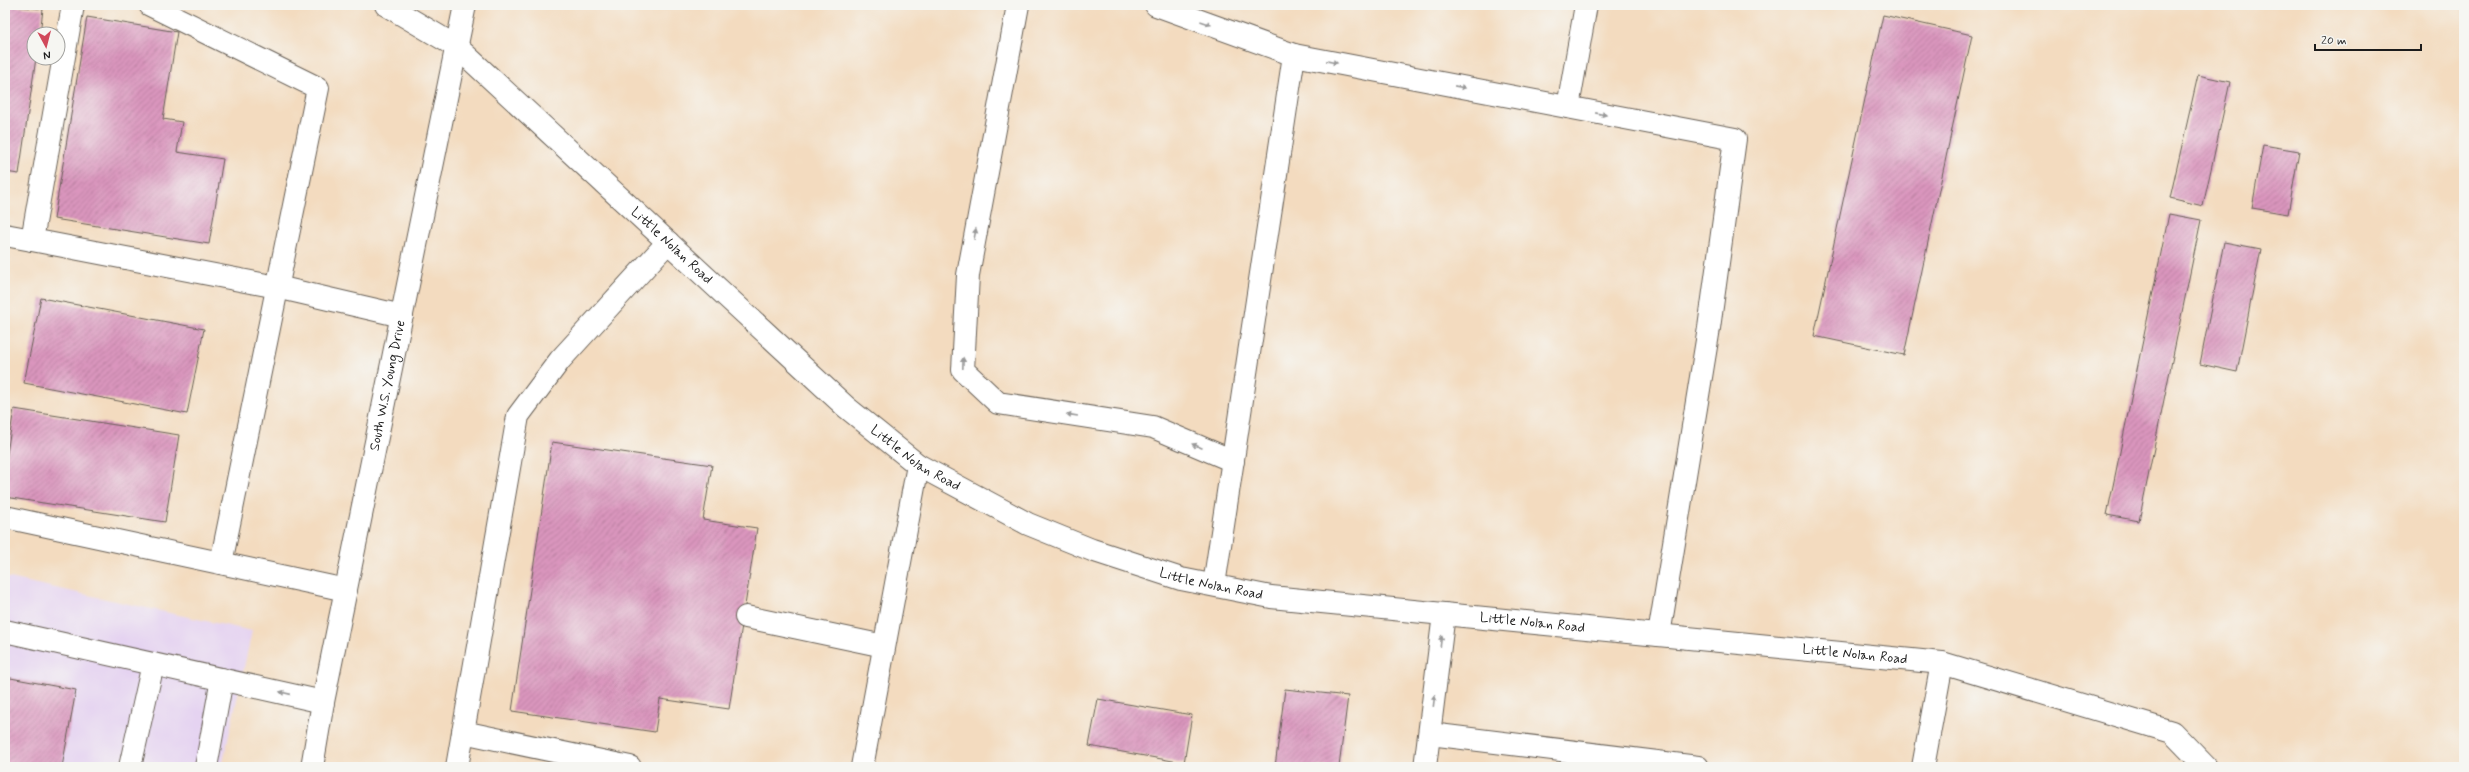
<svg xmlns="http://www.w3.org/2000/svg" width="2469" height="772" font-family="Mynerve,sans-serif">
  <defs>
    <pattern id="building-hatch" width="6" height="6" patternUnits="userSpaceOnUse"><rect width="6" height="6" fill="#da95bd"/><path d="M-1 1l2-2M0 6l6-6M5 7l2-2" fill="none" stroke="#b07999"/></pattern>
  </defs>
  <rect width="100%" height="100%" fill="#f6f6f2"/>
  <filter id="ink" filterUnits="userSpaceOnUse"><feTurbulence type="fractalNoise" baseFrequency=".025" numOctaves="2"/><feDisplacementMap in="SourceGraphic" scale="8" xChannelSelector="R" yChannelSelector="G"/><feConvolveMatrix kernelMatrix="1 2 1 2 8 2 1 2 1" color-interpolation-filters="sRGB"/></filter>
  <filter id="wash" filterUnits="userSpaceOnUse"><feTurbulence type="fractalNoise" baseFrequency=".012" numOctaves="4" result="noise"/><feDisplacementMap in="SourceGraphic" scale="16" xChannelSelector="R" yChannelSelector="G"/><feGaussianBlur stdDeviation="0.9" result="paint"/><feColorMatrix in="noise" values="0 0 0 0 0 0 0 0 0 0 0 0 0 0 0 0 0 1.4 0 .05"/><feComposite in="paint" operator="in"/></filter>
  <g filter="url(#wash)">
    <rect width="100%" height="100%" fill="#f3dbbf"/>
    <polygon fill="#e5d3f1" points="5,577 252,631 222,767 5,767"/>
    <g id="blocks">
      <g fill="url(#building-hatch)">
        <polygon points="5,5 43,9 40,34 34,34 34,58 36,58 19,174 5,172"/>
        <polygon points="1883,15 1972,35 1904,355 1814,336"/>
        <polygon points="87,17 177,32 163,119 182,122 177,152 223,159 209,244 54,219"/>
        <polygon points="2198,75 2230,82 2203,206 2170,198"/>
        <polygon points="2263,145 2299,151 2288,214 2252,208"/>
        <polygon points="2169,214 2201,220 2139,521 2107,515"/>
        <polygon points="2224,242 2261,249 2237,372 2200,364"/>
        <polygon points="41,298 204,329 187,414 24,383"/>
        <polygon points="14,409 179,435 165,522 5,497 5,466"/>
        <polygon points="552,442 712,465 703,520 757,528 729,709 660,699 655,732 512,711"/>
        <polygon points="5,677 76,690 62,767 5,767"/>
        <polygon points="1285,689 1348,696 1339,767 1275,767"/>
        <polygon points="1098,699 1192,715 1184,763 1089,746"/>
      </g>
    </g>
  </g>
  <g filter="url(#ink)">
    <use href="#blocks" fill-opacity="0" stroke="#675f55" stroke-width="1"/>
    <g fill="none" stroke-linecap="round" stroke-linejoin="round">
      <defs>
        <g id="minor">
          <polyline points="73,5 32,240 277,287 402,316"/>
          <polyline points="150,5 318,88 221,563"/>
          <path id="s1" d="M386,5l71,42 389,360 72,58 110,59 64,26 89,29 90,18 671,66 230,69 34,35"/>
          <polyline points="1018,5 968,275 963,370 998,403 1153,427 1233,461"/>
          <polyline points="1156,5 1294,55 1735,139 1709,328 1659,635"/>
          <polyline points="1568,107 1586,5"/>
          <polyline points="5,235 32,240"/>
          <polyline points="5,517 346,590"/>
          <polyline points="1214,585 1294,55"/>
          <polyline points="746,617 884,646"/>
          <polyline points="5,631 323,702"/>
          <polyline points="463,732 630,767"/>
          <polyline points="1430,734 1698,767"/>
          <polyline points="130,767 153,664"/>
          <polyline points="206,767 222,679"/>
          <polyline points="457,767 518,416 560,360 668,242"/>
          <polyline points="862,767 918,465"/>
          <polyline points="1425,767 1444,614"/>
          <polyline points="1923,767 1942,663"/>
        </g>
        <g id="major">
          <path id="s2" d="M312,767l11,-65 142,-697"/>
        </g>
      </defs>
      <use href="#minor" stroke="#675f55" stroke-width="24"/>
      <use href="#major" stroke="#675f55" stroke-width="24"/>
      <use href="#minor" stroke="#fff" stroke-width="22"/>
      <use href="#major" stroke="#fff" stroke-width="22"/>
    </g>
    <defs><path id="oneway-solid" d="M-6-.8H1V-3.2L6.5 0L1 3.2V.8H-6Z"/></defs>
    <g fill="#999">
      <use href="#oneway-solid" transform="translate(1206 23) rotate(20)"/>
      <use href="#oneway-solid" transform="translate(1332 62) rotate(11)"/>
      <use href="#oneway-solid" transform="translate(1460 87) rotate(11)"/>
      <use href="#oneway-solid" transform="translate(1601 114) rotate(11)"/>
      <use href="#oneway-solid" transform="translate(975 234) rotate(-80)"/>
      <use href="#oneway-solid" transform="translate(963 363) rotate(-88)"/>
      <use href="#oneway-solid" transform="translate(1072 415) rotate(-171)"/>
      <use href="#oneway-solid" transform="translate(1197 446) rotate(-157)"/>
      <use href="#oneway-solid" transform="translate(1441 641) rotate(-83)"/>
      <use href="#oneway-solid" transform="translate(285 693) rotate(-167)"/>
      <use href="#oneway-solid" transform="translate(1434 701) rotate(-83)"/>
    </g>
  </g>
  <g text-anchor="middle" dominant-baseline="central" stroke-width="4" stroke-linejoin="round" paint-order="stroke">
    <g font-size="14" fill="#1c1c1c" stroke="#f6f6f2">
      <text stroke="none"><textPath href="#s1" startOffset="375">Little Nolan Road</textPath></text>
      <text stroke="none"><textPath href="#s2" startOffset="389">South W.S. Young Drive</textPath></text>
      <text stroke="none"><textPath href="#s1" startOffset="699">Little Nolan Road</textPath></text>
      <text stroke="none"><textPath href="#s1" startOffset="1023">Little Nolan Road</textPath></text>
      <text stroke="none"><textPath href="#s1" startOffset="1347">Little Nolan Road</textPath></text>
      <text stroke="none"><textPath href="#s1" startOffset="1671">Little Nolan Road</textPath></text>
    </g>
  </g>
  <rect width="2469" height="772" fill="none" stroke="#f6f6f2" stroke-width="20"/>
  <g transform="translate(46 46) rotate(173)"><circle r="19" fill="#f6f6f2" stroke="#9f9f9c"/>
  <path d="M0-3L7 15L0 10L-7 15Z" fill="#d1495b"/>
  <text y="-6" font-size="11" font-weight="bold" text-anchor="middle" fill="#1c1c1c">N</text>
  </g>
  <path d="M2315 44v6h106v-6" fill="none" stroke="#1c1c1c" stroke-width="2"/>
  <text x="2321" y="44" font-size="12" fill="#1c1c1c" stroke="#f6f6f2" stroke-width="3" paint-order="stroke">20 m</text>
</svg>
